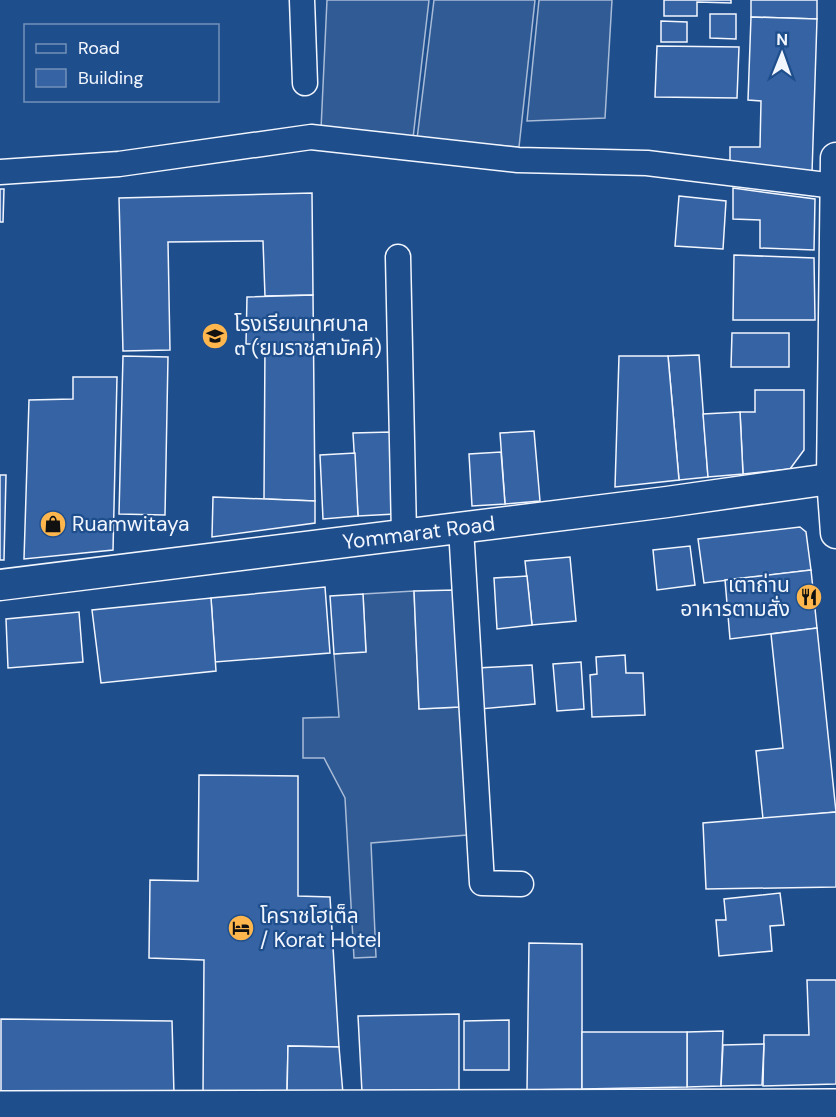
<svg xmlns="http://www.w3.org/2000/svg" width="836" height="1117" font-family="'DM Sans','Noto Sans Thai',sans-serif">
  <rect width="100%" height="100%" fill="#1f4e8c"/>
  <g fill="#305b95" stroke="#a8bbd7" stroke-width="1.5">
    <polygon points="327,0 429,0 413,138 321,129"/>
    <polygon points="434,0 535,0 519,147 417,139"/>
    <polygon points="539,0 612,0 605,118 527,121"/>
    <polygon points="414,591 419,709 460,707 467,835 371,843 376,957 354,958 345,798 324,758 303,758 303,718 339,717 334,654 366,651 363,594"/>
  </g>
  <g fill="#3563a3" stroke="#f2f6ff" stroke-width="1.5">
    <polygon points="664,0 731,0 731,3 697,2 697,16 664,16"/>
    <polygon points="751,0 817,0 817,19 751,17"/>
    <polygon points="710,14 736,14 736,39 710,38"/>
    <polygon points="751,17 817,19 812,173 730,164 730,147 760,147 761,101 748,100"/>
    <polygon points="661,21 687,22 687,42 661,42"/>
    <polygon points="657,46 739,47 737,98 655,97"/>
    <polygon points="733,188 815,199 814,250 760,248 760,220 733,219"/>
    <polygon points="0,189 4,189 3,222 0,222"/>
    <polygon points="312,193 313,295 265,296 263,241 168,242 170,350 123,351 119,198"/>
    <polygon points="679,196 726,201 723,249 675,246"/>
    <polygon points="734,255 814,258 815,320 733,320"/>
    <polygon points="313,295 315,501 264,499 265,344 246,344 247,297"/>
    <polygon points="732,333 789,333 789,367 731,367"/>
    <polygon points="699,355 708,477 679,480 668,356"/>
    <polygon points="123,356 168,357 165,515 119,514"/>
    <polygon points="619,356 668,356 679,480 615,487"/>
    <polygon points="73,377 117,377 113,550 24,559 29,400 73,399"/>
    <polygon points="755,390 804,390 804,450 790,469 743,474 740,412 755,412"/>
    <polygon points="740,412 743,474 708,477 703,414"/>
    <polygon points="534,431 540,501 505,504 500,433"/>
    <polygon points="391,432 395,514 358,516 353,433"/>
    <polygon points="501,452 505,504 472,506 469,454"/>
    <polygon points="355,453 358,516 323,519 320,455"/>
    <polygon points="0,475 6,475 4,560 0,560"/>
    <polygon points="213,497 315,501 315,523 212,537"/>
    <polygon points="800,527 806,532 811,570 704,583 698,539"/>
    <polygon points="690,546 695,585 657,590 653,550"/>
    <polygon points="570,557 576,621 532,625 525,561"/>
    <polygon points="811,570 817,628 730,639 725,580"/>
    <polygon points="527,576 532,625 497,629 494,578"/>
    <polygon points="325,587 330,653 215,662 211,598"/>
    <polygon points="455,590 460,707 419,709 414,591"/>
    <polygon points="363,594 366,652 334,654 330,596"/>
    <polygon points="211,598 216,671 101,683 92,610"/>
    <polygon points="79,612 83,662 8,668 6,619"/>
    <polygon points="817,628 836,812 763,819 756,751 783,748 771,634"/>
    <polygon points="625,655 626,673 643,673 645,715 592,717 590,675 597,674 596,657"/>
    <polygon points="581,662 584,709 557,711 553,664"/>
    <polygon points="532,665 535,704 480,709 477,668"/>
    <polygon points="199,775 298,776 298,896 330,897 339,1047 288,1046 287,1094 203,1094 204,960 149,958 150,880 198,881"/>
    <polygon points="836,812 836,887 706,889 703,823"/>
    <polygon points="780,893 784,925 770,926 772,951 719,956 716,920 726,920 724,899"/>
    <polygon points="529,943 582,944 582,1089 527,1090"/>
    <polygon points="807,980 836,980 836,1084 763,1086 764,1035 809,1035"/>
    <polygon points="459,1014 459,1090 362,1092 358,1016"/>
    <polygon points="1,1019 172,1021 174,1094 1,1093"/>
    <polygon points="509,1020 509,1070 464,1070 464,1021"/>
    <polygon points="723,1031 721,1086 687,1087 687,1032"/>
    <polygon points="582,1032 687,1032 687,1087 582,1089"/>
    <polygon points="764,1044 762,1085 721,1086 723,1045"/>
    <polygon points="288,1046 339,1047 343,1094 287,1094"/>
  </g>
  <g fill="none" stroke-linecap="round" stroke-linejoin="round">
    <defs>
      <g id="minor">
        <polyline points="302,0 305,83"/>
        <polyline points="0,172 119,164 311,137 518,160 647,163 835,186"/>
        <polyline points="398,257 404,534"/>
        <polyline points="461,528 482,883 521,884"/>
      </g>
      <g id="tertiary">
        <polyline points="836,158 832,479 836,533"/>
        <path id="s1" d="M0,585l667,-83 169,-24"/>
      </g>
      <polyline id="secondary" points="0,1108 836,1106"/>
    </defs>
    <use href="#minor" stroke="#f2f6ff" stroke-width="27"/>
    <use href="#tertiary" stroke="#f2f6ff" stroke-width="33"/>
    <use href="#secondary" stroke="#f2f6ff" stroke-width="36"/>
    <use href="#minor" stroke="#1f4e8c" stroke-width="24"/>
    <use href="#tertiary" stroke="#1f4e8c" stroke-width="30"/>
    <use href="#secondary" stroke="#1f4e8c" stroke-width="33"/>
  </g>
  <defs>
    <symbol id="school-disc" viewBox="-11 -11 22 22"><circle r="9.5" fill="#ffb74d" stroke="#1f4e8c"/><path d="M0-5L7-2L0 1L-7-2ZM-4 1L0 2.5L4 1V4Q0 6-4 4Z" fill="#111"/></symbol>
    <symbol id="shop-disc" viewBox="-11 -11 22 22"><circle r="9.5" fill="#ffb74d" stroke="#1f4e8c"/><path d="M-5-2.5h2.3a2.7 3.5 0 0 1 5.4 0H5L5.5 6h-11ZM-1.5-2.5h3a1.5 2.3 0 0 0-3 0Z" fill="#111"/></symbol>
    <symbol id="restaurant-disc" viewBox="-11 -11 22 22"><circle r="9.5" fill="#ffb74d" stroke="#1f4e8c"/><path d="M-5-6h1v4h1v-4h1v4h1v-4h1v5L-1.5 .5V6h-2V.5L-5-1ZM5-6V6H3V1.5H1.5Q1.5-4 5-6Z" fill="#111"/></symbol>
    <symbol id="hotel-disc" viewBox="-11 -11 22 22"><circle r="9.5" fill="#ffb74d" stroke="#1f4e8c"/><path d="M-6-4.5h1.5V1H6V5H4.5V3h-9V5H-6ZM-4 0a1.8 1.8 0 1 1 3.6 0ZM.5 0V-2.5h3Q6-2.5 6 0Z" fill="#111"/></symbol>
  </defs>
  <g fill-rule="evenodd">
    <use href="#school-disc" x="200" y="321" width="30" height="30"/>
    <use href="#shop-disc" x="38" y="509" width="30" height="30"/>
    <use href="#restaurant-disc" x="794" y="582" width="30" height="30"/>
    <use href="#hotel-disc" x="226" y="913" width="30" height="30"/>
  </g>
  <g text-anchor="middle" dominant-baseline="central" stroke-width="4.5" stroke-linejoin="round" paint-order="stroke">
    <g font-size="21" fill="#f2f6ff" stroke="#1f4e8c" text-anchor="start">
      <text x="234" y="324">โรงเรียนเทศบาล<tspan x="234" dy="24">๓ (ยมราชสามัคคี)</tspan></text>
      <text x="72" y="524">Ruamwitaya</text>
      <text x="790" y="585" text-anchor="end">เตาถ่าน<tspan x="790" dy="24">อาหารตามสั่ง</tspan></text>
      <text x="260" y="916">โคราชโฮเต็ล<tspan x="260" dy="24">/ Korat Hotel</tspan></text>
    </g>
    <g font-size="21" fill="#f2f6ff" stroke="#1f4e8c">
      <text stroke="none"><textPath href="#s1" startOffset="422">Yommarat Road</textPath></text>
    </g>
  </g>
  <rect x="24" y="24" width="195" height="78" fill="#1f4e8c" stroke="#7391ba" stroke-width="1.5"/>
  <rect x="36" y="44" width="30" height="9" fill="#1f4e8c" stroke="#7391ba" stroke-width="1.5"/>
  <text x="78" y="54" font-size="18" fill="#f2f6ff">Road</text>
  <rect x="36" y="69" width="30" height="18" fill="#3563a3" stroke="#7391ba" stroke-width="1.5"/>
  <text x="78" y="84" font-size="18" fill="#f2f6ff">Building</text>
  <g transform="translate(782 54) rotate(1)" stroke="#1f4e8c" stroke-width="4.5" paint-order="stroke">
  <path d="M0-4.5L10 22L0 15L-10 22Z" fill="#f2f6ff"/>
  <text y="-9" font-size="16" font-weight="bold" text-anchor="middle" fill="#f2f6ff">N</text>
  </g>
</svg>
